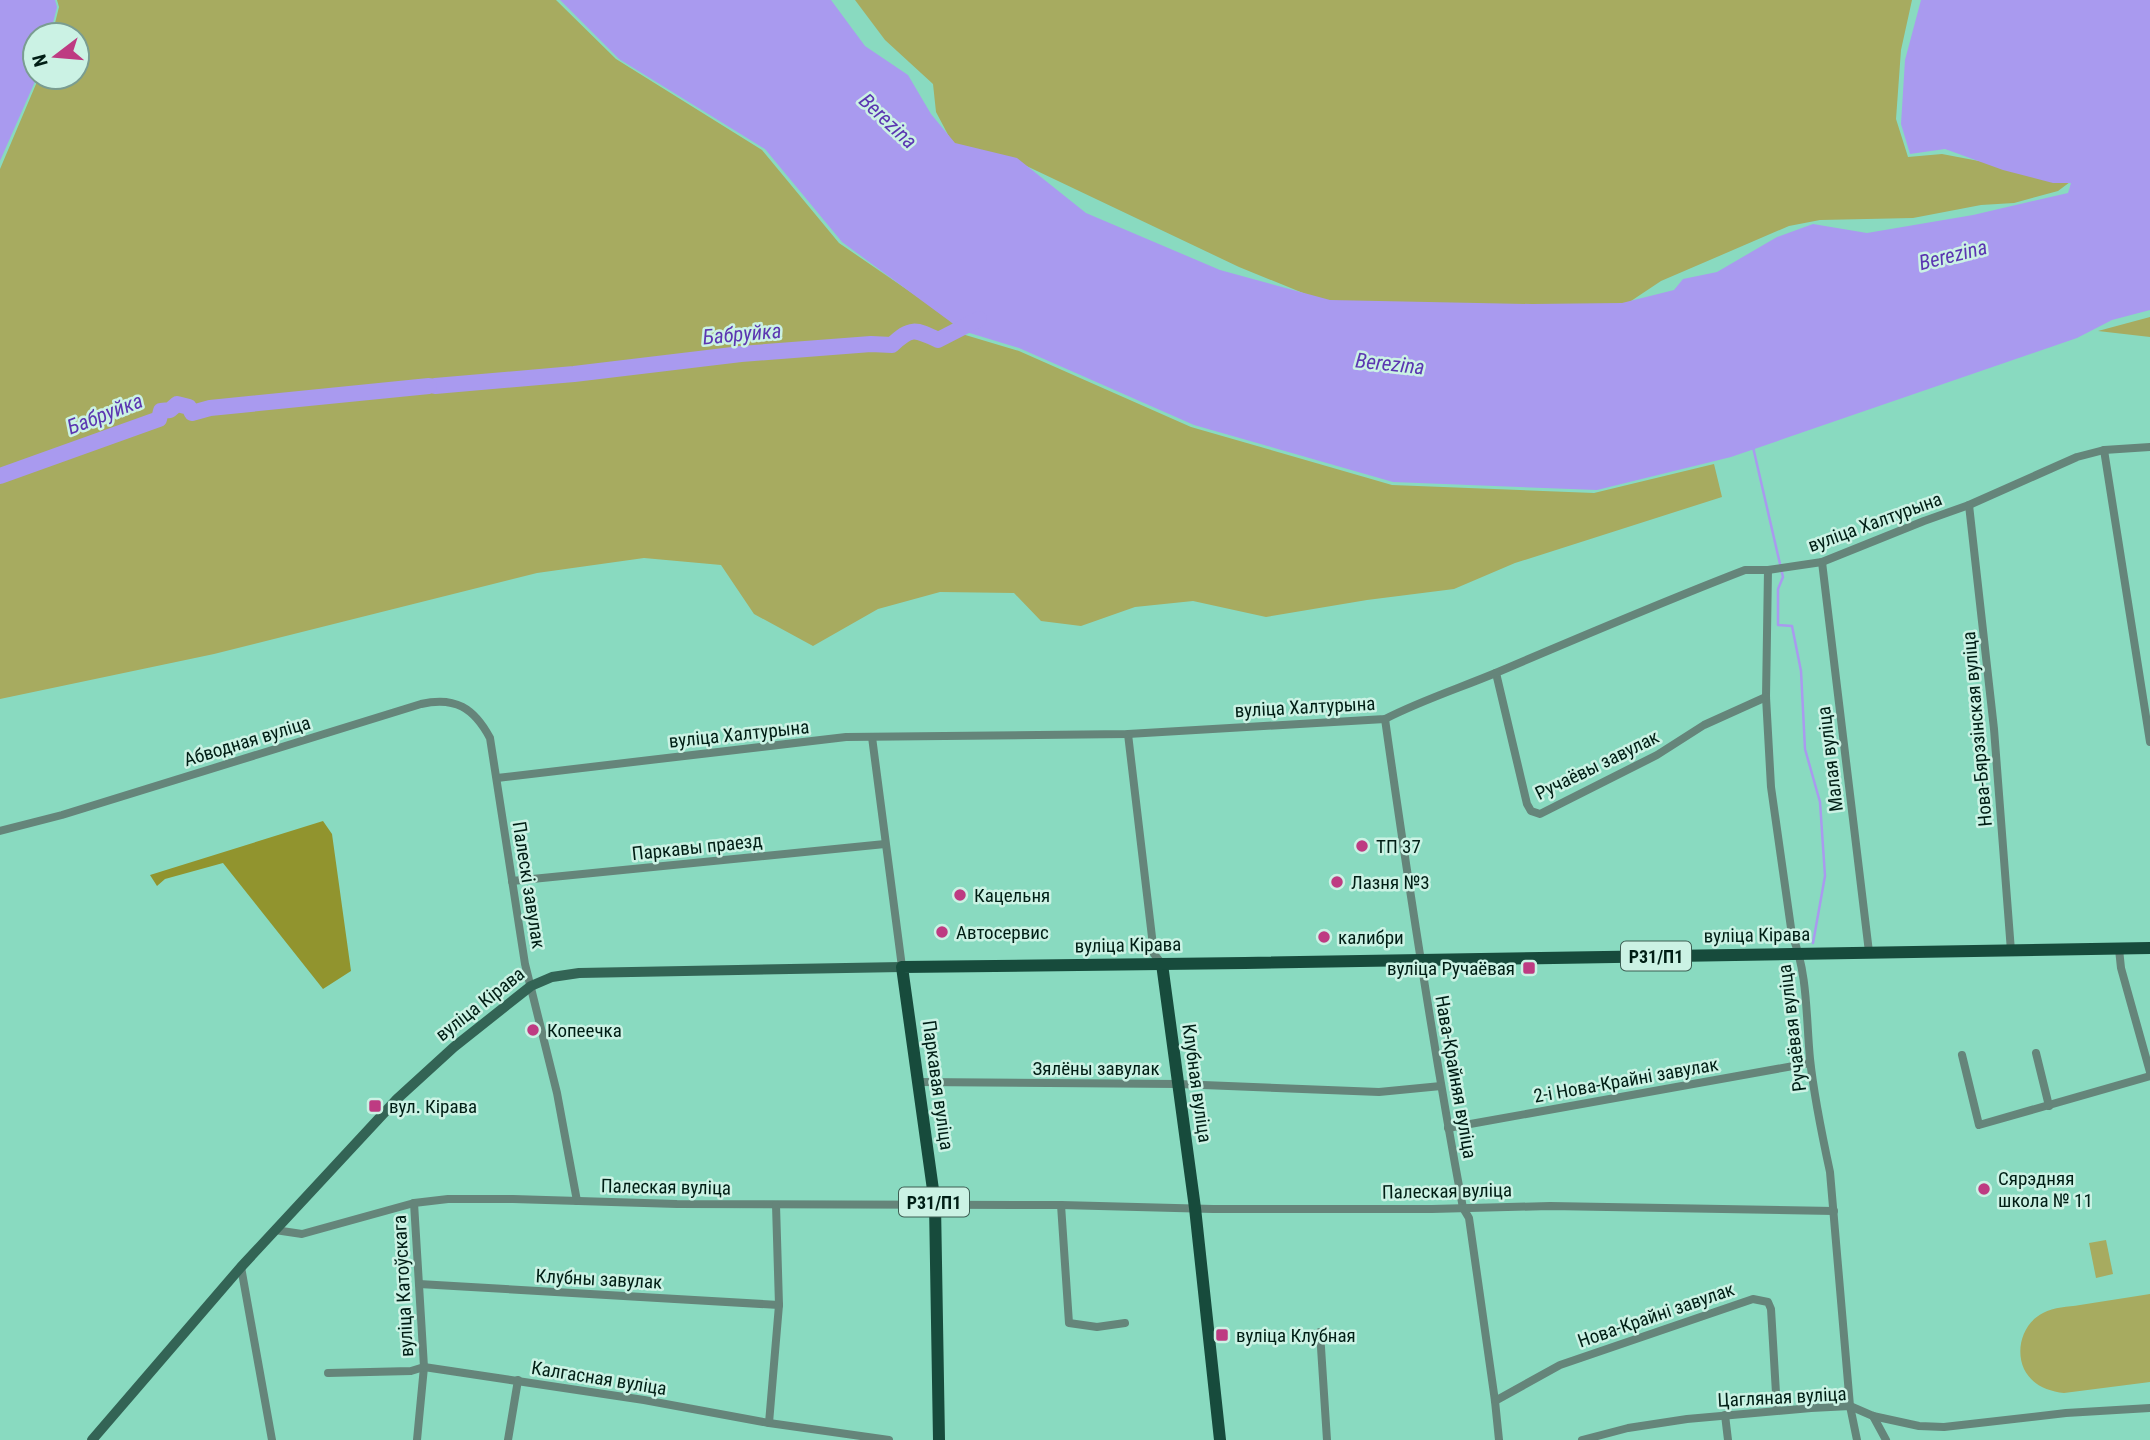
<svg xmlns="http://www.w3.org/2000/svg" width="2150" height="1440" font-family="'Roboto Condensed',sans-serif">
  <rect width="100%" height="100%" fill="#89dac0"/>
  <g fill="#a7ab60">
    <polygon points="57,0 556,0 616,59 762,150 839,243 947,317 962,334 1019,351 1191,427 1392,485 1594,493 1714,464 1722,497 1515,563 1454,589 1367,600 1266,617 1193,601 1135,607 1081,626 1041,621 1014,593 940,592 878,609 813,646 754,614 721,565 644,558 537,573 214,654 0,699 0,169 39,77 77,77 77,35 52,35 59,7"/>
    <polygon points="855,0 1912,0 1901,50 1896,119 1908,157 1942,154 2074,179 2058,191 2014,203 1981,205 1913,218 1820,220 1789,226 1661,281 1625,305 1330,304 1239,267 1014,160 954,146 936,112 933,84 885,40"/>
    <polygon points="2150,317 2150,337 2098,331"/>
    <polygon points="2106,1240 2113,1274 2096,1278 2089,1243"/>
    <path d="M2150,1294v88l-86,11c-17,-2 -32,-8 -40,-24 -9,-20 -1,-46 19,-56 11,-6 25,-6 37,-8 23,-4 47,-7 70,-11z"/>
  </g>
  <polygon fill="#91942e" points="323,821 332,834 351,971 323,989 223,863 165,879 157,886 150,875"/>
  <g fill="#a99aef">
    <polygon points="0,0 55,0 57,7 50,35 35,35 35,77 37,77 0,161"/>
    <polygon points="560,0 831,0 865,46 908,75 931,114 955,143 1017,158 1086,213 1220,270 1330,300 1532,304 1622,303 1674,290 1683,279 1717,272 1777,237 1813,224 1867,233 1973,215 2068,193 2071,183 2053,183 2003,170 1945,149 1910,154 1901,124 1905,60 1921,0 2150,0 2150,310 2112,320 2077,338 1731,457 1597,490 1393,482 1194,425 1019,348 963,331 842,242 765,149 619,59"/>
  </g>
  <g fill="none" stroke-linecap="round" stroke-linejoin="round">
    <polyline stroke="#a99aef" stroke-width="2.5" points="1753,447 1783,577 1778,589 1778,625 1792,626 1801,671 1805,749 1820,802 1825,876 1813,943"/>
    <g stroke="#a99aef" stroke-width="16">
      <path d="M435,386l139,-12 167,-20 130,-10 21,1c19,-18 23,-16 46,-5l41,-21"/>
      <polyline points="0,476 159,419 161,411 170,410 177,404 189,407 192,413 210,408 429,386"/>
    </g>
    <g stroke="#65857a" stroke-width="8">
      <polyline points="2104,450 2150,742"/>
      <polyline points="1969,505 1994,729 2011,951"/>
      <polyline points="1822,562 1869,952"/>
      <path d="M1768,570l-2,127 5,90 21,148c16,38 14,83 18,124 4,38 12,76 20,113l20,234 7,34"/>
      <polyline points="1496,673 1527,804 1531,811 1540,814 1657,755 1704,725 1766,697"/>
      <path d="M1385,719c23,163 48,327 78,489l6,10 26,183 4,39"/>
      <polyline points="1128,734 1154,954 1162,964"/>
      <polyline points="872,737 902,967"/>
      <path d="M497,778l349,-41 282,-3 257,-15c37,-19 75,-31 113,-47 82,-35 164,-70 247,-102h23l54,-8 102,-41 45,-16 108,-48 27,-7 46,-3"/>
      <path d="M0,831l62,-16 359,-111c34,-8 53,4 69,34l35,226 32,129 20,108"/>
      <polyline points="512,881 885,844"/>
      <polyline points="2119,949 2121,968 2150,1072"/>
      <polyline points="2036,1053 2049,1106"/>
      <polyline points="1962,1055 1979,1125 2150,1076"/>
      <polyline points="919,1082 1178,1084 1379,1092 1441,1086"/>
      <polyline points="1448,1128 1810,1063"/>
      <polyline points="414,1203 424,1367 417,1440"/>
      <polyline points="1061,1205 1069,1323 1097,1327 1125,1323"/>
      <polyline points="275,1230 302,1234 414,1203 448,1199 513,1199 677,1204 1061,1205 1213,1209 1432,1209 1550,1206 1834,1211"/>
      <polyline points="241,1267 272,1440"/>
      <polyline points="419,1284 779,1305"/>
      <polyline points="1320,1332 1327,1440"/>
      <polyline points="328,1373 411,1371 424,1367 644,1400 769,1423 889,1440"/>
      <polyline points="1495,1401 1560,1365 1753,1299 1768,1302 1771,1309 1777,1410"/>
      <polyline points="1725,1415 1728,1440"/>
      <polyline points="1873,1416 1886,1440"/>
      <polyline points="769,1423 779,1305 776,1205"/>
      <polyline points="508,1440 518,1380"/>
      <polyline points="1582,1440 1628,1428 1687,1419 1811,1408 1850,1406 1873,1416 1919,1426 1944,1427 2066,1413 2150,1408"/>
    </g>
    <polyline stroke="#336455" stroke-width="10" points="92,1440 241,1267 397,1099 454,1047 531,986 552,977 579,973 902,967"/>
    <g stroke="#174b3c" stroke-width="12">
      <polyline points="1162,964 1195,1208 1220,1440"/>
      <polyline points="939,1440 935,1204 902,967 1245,963 2150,948"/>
    </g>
  </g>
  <g fill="#be3b82" stroke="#cbf2e4" stroke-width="2.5">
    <circle cx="1362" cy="846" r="7"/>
    <circle cx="1337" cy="882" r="7"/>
    <circle cx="960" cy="895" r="7"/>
    <circle cx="942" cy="932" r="7"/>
    <circle cx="1324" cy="937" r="7"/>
    <rect x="1522" y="961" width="14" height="14" rx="3.5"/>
    <circle cx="533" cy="1030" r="7"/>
    <rect x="368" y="1099" width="14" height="14" rx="3.5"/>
    <circle cx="1984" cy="1189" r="7"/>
    <rect x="1215" y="1328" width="14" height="14" rx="3.5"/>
  </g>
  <g text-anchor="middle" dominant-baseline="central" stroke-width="5" stroke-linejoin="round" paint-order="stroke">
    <g fill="#cbf2e4" stroke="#3d5e53" stroke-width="2">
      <rect x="1621" y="941.5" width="70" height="29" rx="5"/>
      <rect x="899" y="1187.5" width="70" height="29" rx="5"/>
    </g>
    <g font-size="18" font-weight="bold" fill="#001e15">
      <text x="1656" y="956">Р31/П1</text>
      <text x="934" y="1202">Р31/П1</text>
    </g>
    <g font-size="19" fill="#001e15" stroke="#cbf2e4">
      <text transform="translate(1875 522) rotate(-20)">вуліца Халтурына</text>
      <text transform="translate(1305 707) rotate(-3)">вуліца Халтурына</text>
      <text transform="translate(1977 729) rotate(-95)">Нова-Бярэзінская вуліца</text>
      <text transform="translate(739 734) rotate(-6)">вуліца Халтурына</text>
      <text transform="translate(247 741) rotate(-17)">Абводная вуліца</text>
      <text transform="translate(1830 759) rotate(-97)">Малая вуліца</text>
      <text transform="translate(1597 765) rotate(-26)">Ручаёвы завулак</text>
      <text transform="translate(697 847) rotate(-6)">Паркавы праезд</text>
      <text transform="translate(529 885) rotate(81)">Палескі завулак</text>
      <text transform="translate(1757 935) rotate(-1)">вуліца Кірава</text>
      <text transform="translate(1128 945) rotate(-1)">вуліца Кірава</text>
      <text transform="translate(480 1004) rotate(-38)">вуліца Кірава</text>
      <text transform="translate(1792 1028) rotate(-97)">Ручаёвая вуліца</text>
      <text x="1096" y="1068">Зялёны завулак</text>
      <text transform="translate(1456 1077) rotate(80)">Нава-Крайняя вуліца</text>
      <text transform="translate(1626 1080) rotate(-10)">2-і Нова-Крайні завулак</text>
      <text transform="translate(1197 1083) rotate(82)">Клубная вуліца</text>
      <text transform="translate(938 1085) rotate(82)">Паркавая вуліца</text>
      <text transform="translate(666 1187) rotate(1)">Палеская вуліца</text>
      <text transform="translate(1447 1191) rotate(-1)">Палеская вуліца</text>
      <text transform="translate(599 1279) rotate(3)">Клубны завулак</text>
      <text transform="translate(403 1286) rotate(-93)">вуліца Катоўскага</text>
      <text transform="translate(1656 1315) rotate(-19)">Нова-Крайні завулак</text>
      <text transform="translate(599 1378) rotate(9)">Калгасная вуліца</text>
      <text transform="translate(1782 1397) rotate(-3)">Цагляная вуліца</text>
    </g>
    <g font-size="19" fill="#001e15" stroke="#cbf2e4" text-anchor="start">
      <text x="1376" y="846">ТП 37</text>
      <text x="1351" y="882">Лазня №3</text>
      <text x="974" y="895">Кацельня</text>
      <text x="956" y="932">Автосервис</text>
      <text x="1338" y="937">калибри</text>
      <text x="1515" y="968" text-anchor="end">вуліца Ручаёвая</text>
      <text x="547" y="1030">Копеечка</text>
      <text x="389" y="1106">вул. Кірава</text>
      <text x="1998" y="1178">Сярэдняя<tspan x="1998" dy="22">школа № 11</tspan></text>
      <text x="1236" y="1335">вуліца Клубная</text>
    </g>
    <g font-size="21" font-style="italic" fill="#5b36b1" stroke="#cbf2e4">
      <text transform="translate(888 121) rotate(43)">Berezina</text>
      <text transform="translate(1953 255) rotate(-14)">Berezina</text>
      <text transform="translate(742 334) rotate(-5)">Бабруйка</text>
      <text transform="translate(1390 364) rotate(6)">Berezina</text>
      <text transform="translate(105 414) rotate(-21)">Бабруйка</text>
    </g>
  </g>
  <g transform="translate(56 56) rotate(254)"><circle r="33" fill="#cbf2e4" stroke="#7a9d91" stroke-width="2"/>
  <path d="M0-5L12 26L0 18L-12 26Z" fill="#be3b82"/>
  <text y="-10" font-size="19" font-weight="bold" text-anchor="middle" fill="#001e15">N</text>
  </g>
</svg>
